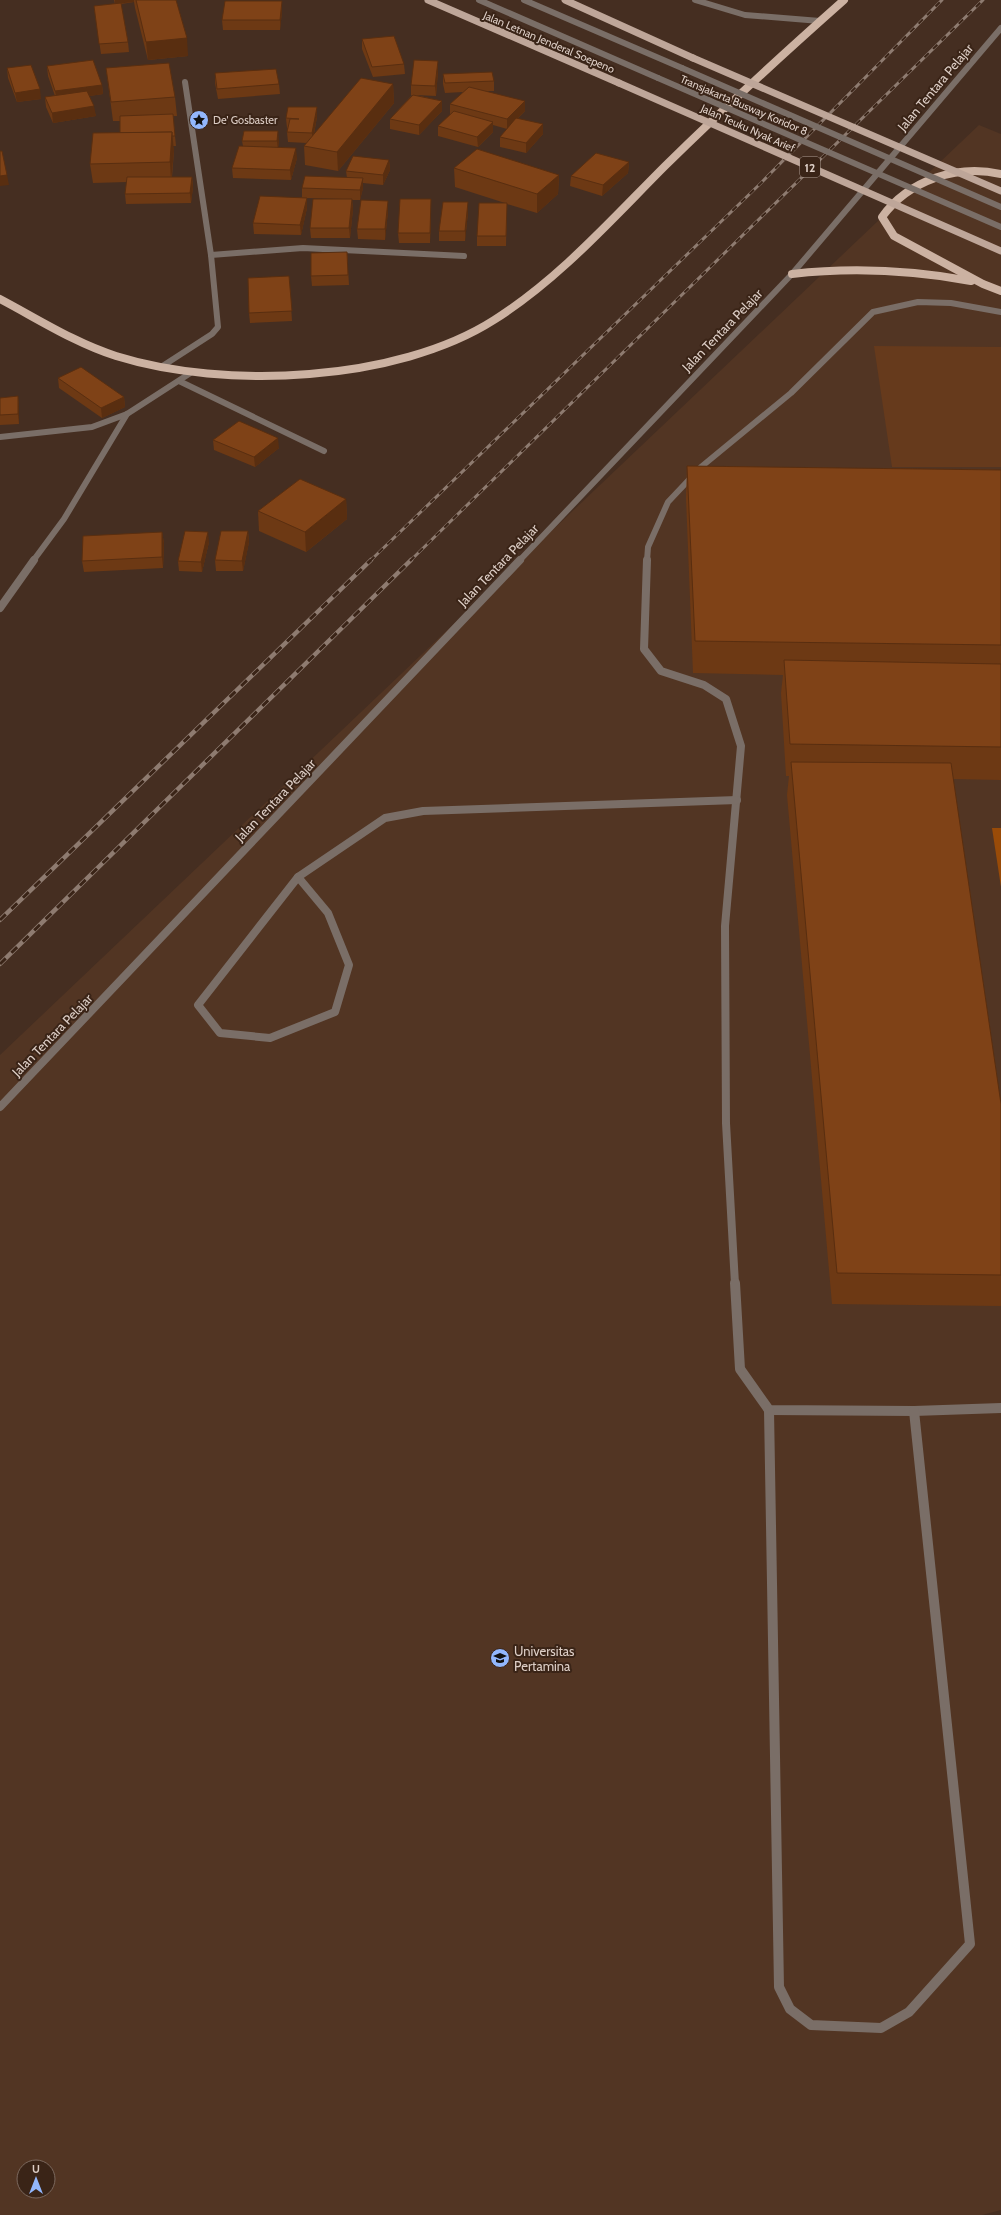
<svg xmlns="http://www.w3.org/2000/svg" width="1001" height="2215" font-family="Cabin,sans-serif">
  <rect width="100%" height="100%" fill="#452e21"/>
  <path fill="#523523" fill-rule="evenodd" d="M979,125l22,9v2076l-19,5h-982v-1160zM24,2167h24v24h-24z"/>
  <polygon fill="#663a1c" points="874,346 1001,347 1001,467 892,467"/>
  <polygon fill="#994b08" points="992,828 1001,828 1001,887"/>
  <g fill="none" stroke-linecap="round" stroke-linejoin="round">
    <g stroke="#7a6e67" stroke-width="6">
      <polyline points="479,0 658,78"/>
      <polyline points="524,0 682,68"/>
      <polyline points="647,561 648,547 668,502 701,467 791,393 873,312 918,302 951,303 1001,312"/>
    </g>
    <g stroke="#7a6e67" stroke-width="8">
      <polyline points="647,560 644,649 661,671 704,685 726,699 741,746 725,926 726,1123 735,1284"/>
      <polygon points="298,877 328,913 349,965 335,1012 270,1038 220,1033 198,1005"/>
      <polyline points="298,877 385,818 423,811 737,800"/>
    </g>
    <g stroke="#7a6e67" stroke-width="10">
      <polyline points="735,1283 740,1369 769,1410 914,1411 1001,1408"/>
      <polyline points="769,1410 779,1987 790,2009 811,2025 881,2028 909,2012 970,1944 914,1411"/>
    </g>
    <g stroke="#7a6e67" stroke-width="6">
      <polyline points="211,255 303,248 464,256"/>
      <polyline points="161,367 212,334 218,327 211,255 185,82"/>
      <polyline points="179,381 324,451"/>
      <polyline points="0,437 92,427 127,414 192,372"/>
      <polyline points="33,561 64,519 127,414"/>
    </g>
    <polyline stroke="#7a6e67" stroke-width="8" points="0,608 34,560"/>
    <g stroke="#7a6e67" stroke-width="6">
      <polyline points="695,0 745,15 820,21"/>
      <polyline points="519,561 792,274 1001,28"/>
    </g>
    <polyline stroke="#7a6e67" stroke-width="8" points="0,1107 520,560"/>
    <g stroke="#bea699" stroke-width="7">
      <polyline points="428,0 619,83"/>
      <polyline points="565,0 693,58"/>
    </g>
    <g stroke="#ccb2a2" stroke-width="8">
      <path d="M1001,174c-44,-10 -92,6 -119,43l12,19 89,48 18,7"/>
      <path d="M792,274c61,-7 119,-4 179,7"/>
      <path d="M0,299c38,20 75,44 116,57 109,34 281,26 378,-36 65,-41 117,-100 171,-154 58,-57 118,-112 179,-166"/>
    </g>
    <defs>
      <g id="rail-far1">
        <polyline points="370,561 761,183 942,0"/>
        <polyline points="410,561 983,0"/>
      </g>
      <g id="rail">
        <polyline points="0,920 371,560"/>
        <polyline points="0,964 411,560"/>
      </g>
    </defs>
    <use href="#rail-far1" stroke="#8e7b70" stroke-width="3"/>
    <use href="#rail" stroke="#8e7b70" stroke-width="4.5"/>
    <use href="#rail-far1" stroke="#3a2417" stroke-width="2" stroke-dasharray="6" stroke-linecap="butt"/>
    <use href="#rail" stroke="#3a2417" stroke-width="3" stroke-dasharray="8" stroke-linecap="butt"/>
    <g stroke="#7a6e67" stroke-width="6">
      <polyline points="682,68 1001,207"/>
      <polyline points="658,78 1001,227"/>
    </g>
    <g stroke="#bea699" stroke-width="7">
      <polyline points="693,58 1001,191"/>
      <polyline points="619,83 1001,251"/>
    </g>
  </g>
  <g fill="#6d3914">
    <polygon points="114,0 176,0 188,56 148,60 135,8 134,2 121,4 128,42 129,52 101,54 94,6 115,4"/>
    <polygon points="282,1 282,11 280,30 223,30 222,20"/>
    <polygon points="362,39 404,64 405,74 373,77 362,49"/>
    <polygon points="47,66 102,85 103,94 89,96 96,116 53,123 46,107 45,97 55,96 48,76"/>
    <polygon points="7,68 41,99 17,102 8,78"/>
    <polygon points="106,68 175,97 177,116 173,116 176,146 173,146 174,151 172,177 192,177 193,187 191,203 126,204 125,194 127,182 93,183 90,164 120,133 120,121 113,121"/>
    <polygon points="438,71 436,96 416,95 442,101 442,111 419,135 390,129 390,119 412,95 411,95 411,85"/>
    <polygon points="215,73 279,84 280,94 218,99 215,83"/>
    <polygon points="443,74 494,81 494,91 487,91 525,111 518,118 543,134 526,153 500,147 500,137 507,129 493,125 493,132 478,147 438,136 438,126 451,114 450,114 450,104 463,92 445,93 443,84"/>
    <polygon points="393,84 394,103 338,171 305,165 304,146 307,143 288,142 287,132 288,128 287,128 286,118 317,107 317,117 314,134"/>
    <polygon points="244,131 279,141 278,147 297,158 291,180 233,178 232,168 243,146 242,141"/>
    <polygon points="389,160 390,170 383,185 363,183 363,188 360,200 352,200 353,209 350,238 311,238 310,228 342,199 307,198 307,208 301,235 254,234 253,223 302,197 302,188 347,178 346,171"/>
    <polygon points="629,162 628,173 602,196 570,186 571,176"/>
    <polygon points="454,168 559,175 558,194 537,213 507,204 506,246 477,246 477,236 505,203 455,187"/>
    <polygon points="431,209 430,243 399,243 398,233"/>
    <polygon points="388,211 385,240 358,239 357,229"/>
    <polygon points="468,212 465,241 439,241 439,231"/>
    <polygon points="347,252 349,285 312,286 311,276"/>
    <polygon points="289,276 292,321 250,323 249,313"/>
    <polygon points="58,378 124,397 125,407 102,418 59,388"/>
    <polygon points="18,396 19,407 19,424 0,425 0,398"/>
    <polygon points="213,440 279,448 255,467 214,450"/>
    <polygon points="687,466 1001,470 1001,780 953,779 1001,1104 1001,1306 832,1304 787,795 789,776 786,776 781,693 783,675 693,673 686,498"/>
    <polygon points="346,499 347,519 306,552 259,531 258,511"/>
    <polygon points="248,531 249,542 243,571 216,571 215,560"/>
    <polygon points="162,532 164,543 163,568 84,572 82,561"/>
    <polygon points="209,542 202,572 179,571 178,561"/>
  </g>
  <g fill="#592e10">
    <polygon points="115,0 134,0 134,2 115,4"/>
    <polygon points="282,1 282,11 280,30 280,20"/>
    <polygon points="187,38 188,56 148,60 146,42"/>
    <polygon points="438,61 438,71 436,96 435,86"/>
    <polygon points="393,84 394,103 338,171 337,152"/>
    <polygon points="102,85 103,94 57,101 55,91"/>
    <polygon points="40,89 41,99 17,102 15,93"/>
    <polygon points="442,101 442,111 419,135 419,125"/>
    <polygon points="525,101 525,111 507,129 507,119"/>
    <polygon points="94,106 96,116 53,123 52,113"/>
    <polygon points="317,107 317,117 312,143 312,133"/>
    <polygon points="493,122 493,132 478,147 477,137"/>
    <polygon points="543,124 543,134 526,153 526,143"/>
    <polygon points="278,131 279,141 278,151 277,141"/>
    <polygon points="172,132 174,151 171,181 170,162"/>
    <polygon points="296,148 297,158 291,180 290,170"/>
    <polygon points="389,160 390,170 383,185 383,175"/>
    <polygon points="629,162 628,173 602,196 603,185"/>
    <polygon points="7,175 9,185 0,186 0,176"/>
    <polygon points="559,175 558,194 537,213 537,194"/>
    <polygon points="192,177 193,187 191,203 190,193"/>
    <polygon points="363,178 363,188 360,200 360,190"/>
    <polygon points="307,198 307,208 301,235 300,225"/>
    <polygon points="352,199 353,209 350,238 349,228"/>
    <polygon points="431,199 431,209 430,243 430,233"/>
    <polygon points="388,201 388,211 385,240 385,229"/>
    <polygon points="468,202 468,212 465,241 465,231"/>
    <polygon points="18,396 19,407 19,424 18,414"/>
    <polygon points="124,397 125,407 102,418 101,408"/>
    <polygon points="278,438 279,448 255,467 254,457"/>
    <polygon points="346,499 347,519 306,552 305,532"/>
    <polygon points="248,531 249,542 243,571 242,561"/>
    <polygon points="162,532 164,543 163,568 162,557"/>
    <polygon points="208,532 209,542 202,572 201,562"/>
  </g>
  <g fill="#7f4217" stroke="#592e10">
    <polygon points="136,0 176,0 187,38 146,42"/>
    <polygon points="225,1 282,1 280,20 222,20"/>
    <polygon points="121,3 128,42 99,44 94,6"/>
    <polygon points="394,36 404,64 372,67 362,39"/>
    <polygon points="93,60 102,85 55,91 47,66"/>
    <polygon points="414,60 438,61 435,86 411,85"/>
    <polygon points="169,63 175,97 111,102 106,68"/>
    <polygon points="31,65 40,89 15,93 7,68"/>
    <polygon points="276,69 279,84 217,89 215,73"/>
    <polygon points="492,72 494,81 445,83 443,74"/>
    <polygon points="361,78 393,84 337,152 304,146"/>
    <polygon points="469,87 525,101 507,119 450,104"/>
    <polygon points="87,91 94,106 52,113 45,97"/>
    <polygon points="413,95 442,101 419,125 390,119"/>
    <polygon points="288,107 317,107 312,133 287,132 290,119 299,119 286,118"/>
    <polygon points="454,111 493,122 477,137 438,126"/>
    <polygon points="173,114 175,136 172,136 172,132 120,133 120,116"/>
    <polygon points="516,118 543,124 526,143 500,137"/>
    <polygon points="244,131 278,131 277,141 242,141"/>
    <polygon points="172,132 170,162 90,164 93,133"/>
    <polygon points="239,146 296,148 290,170 232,168"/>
    <polygon points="477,149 559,175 537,194 454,168"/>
    <polygon points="0,151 2,151 7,175 0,176"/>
    <polygon points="596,153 629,162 603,185 571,176"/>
    <polygon points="353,156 389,160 383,175 346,171"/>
    <polygon points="305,176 363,178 360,190 302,188"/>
    <polygon points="127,177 192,177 190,193 125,194"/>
    <polygon points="260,196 307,198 300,225 253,223"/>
    <polygon points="313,199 352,199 349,228 310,228"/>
    <polygon points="400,199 431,199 430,233 398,233"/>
    <polygon points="361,200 388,201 385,229 357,229"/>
    <polygon points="443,202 468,202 465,231 439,231"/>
    <polygon points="479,203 507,203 506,236 477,236"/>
    <polygon points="347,252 348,275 311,276 311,253"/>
    <polygon points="289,276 292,311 249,313 248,278"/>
    <polygon points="81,367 124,397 101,408 58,378"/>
    <polygon points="18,396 18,414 0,415 0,398"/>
    <polygon points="239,421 278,438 254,457 213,440"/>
    <polygon points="687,466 1001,470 1001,645 695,641"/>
    <polygon points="300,479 346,499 305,532 258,511"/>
    <polygon points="185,531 208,532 201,562 178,561"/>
    <polygon points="221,531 248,531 242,561 215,560"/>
    <polygon points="162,532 162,557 82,561 83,536"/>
    <polygon points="784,660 1001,664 1001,747 790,744"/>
    <polygon points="791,762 951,763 1001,1104 1001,1275 837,1273"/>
  </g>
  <defs>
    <symbol id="sight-disc" viewBox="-11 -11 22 22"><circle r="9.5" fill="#92b7fd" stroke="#3a2417"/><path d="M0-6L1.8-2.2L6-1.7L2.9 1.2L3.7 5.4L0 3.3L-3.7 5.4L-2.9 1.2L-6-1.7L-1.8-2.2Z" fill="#111"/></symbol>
    <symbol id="university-disc" viewBox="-11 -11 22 22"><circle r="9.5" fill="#92b7fd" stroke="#3a2417"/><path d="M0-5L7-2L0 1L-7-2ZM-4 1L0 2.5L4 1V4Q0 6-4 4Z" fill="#111"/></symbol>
  </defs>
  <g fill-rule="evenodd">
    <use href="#sight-disc" x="188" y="109" width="22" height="22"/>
    <use href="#university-disc" x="489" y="1647" width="22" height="22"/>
  </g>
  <g text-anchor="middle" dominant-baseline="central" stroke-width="4" stroke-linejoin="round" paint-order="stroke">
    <g font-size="11" fill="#ddcec6" stroke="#3a2417">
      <text transform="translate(549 42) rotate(23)">Jalan Letnan Jenderal Soepeno</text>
      <text transform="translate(744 105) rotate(23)">Transjakarta Busway Koridor 8</text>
      <text transform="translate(748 128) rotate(24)">Jalan Teuku Nyak Arief</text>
    </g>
    <g font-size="11" fill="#ddcec6" stroke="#3a2417" text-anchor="start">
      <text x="213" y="120">De' Gosbaster</text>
    </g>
    <rect fill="#3a2417" stroke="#ac9b92" stroke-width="1" x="800" y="157" width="20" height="20" rx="3"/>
    <g font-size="12" font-weight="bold" fill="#ddcec6">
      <text x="810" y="167">12</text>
    </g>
    <g font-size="13" fill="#ddcec6" stroke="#3a2417">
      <text transform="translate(935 87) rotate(-50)">Jalan Tentara Pelajar</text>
      <text transform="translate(722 330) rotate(-46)">Jalan Tentara Pelajar</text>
      <text transform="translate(498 565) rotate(-46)">Jalan Tentara Pelajar</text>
      <text transform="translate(275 800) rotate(-46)">Jalan Tentara Pelajar</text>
      <text transform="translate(52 1035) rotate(-46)">Jalan Tentara Pelajar</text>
    </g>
    <g font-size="13" fill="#ddcec6" stroke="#3a2417" text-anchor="start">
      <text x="514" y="1651">Universitas<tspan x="514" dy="15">Pertamina</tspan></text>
    </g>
  </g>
  <g transform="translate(36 2179)"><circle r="19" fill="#3a2417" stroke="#7b685d"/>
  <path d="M0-3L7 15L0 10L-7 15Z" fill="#92b7fd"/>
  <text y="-6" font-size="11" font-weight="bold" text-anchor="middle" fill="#ddcec6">U</text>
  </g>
</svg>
